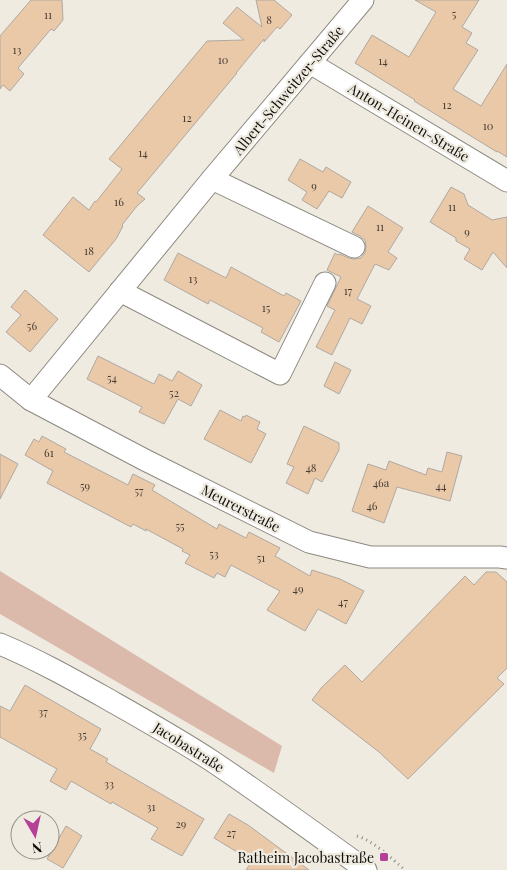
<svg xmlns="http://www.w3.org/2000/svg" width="507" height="870" font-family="'Playfair Display',serif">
  <rect width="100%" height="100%" fill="#efebe1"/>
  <polygon fill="#dbbaac" points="0,571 282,746 274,773 0,614"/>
  <g fill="#eac9a9" stroke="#b0a8a1">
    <polygon points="31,0 62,0 63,20 54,31 51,29 18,68 24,74 10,91 3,85 0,89 0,36"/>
    <polygon points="256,0 274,0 292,15 280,29 277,27 264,42 264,39 236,73 237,73 137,193 145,199 137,206 122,225 123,226 116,239 89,272 43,235 73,197 89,210 95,201 96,202 122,169 109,159 207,41 244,40 223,23 237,7 262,27"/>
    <polygon points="415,0 479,0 462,27 472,33 466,43 478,50 453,89 481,106 507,64 507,157 497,151 497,152 414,101 415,100 355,63 372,35 409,57 436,12"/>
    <polygon points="300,159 323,172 326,167 351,182 342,198 329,191 317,209 302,200 307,192 288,180"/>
    <polygon points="451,187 464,194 468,205 492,220 507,217 507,268 493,252 482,270 464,259 470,249 456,241 456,238 430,222"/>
    <polygon points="368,206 403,228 388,252 397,258 389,270 375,264 357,299 371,306 362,324 350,318 332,355 316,347 335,310 327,306 341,277 327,270 335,253 338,255 339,254 349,258 354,259 361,258 365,253 366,247 365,240 360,236 352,232"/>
    <polygon points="178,253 226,278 231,267 284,296 286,293 301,301 279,342 261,332 263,328 210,300 208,304 164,280"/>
    <polygon points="25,290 58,319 30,352 6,332 21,315 11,307"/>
    <polygon points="98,356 154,384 159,374 172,381 178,371 202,385 191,406 178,399 164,424 139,412 142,407 87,379"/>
    <polygon points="335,362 351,370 339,394 324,386"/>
    <polygon points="220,410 241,421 243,416 245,417 246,415 260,422 257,429 266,434 251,463 204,439"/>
    <polygon points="304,426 339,443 339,450 322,482 315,478 308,494 286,483 294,467 287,464"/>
    <polygon points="42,436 66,449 64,452 128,485 133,474 155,485 152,490 217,529 219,524 246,538 249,532 280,548 275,556 310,576 312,570 340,579 364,591 346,624 318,609 305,631 267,610 280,591 231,565 225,577 217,573 214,578 185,563 190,555 182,551 183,549 146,529 146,531 133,524 131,527 47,483 53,471 25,455 34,439 39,442"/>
    <polygon points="447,452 462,456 450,501 397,487 384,523 352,511 368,464 386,470 389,461 426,475 428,468 442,472"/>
    <polygon points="0,454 18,464 0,499"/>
    <polygon points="486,572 496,572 507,582 507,668 497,678 504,684 408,779 379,752 312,700 322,687 345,665 362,682 465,576 474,585"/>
    <polygon points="25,685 101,729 90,749 108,759 106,762 204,819 182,856 151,839 158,828 112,802 111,804 71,781 66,790 50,781 57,769 0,737 0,706 10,711"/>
    <polygon points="229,814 248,825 309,870 246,870 252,861 214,838"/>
    <polygon points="66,826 82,836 63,868 47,859"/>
  </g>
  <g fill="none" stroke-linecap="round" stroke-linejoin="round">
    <defs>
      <g id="minor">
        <polyline points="310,63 507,181"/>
        <polyline points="212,179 354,247"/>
        <polyline points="120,291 280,374 325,283"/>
        <polyline points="0,375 31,400 145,460 309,542 370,557 500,557 507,558"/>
        <polyline points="31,400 212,179 363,0"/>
        <path d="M0,644c36,15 70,34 104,53 37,21 73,41 108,64 52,35 103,72 154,109"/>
      </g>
    </defs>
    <use href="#minor" stroke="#8d8980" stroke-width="23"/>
    <path stroke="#8b8881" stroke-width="3" stroke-dasharray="1 4" stroke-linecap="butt" d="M357,836c17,5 34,22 48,34"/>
    <use href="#minor" stroke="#fff" stroke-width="21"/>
  </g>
  <rect fill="#b54098" stroke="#efebe1" stroke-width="2" x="379" y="852" width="10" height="10" rx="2.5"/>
  <g text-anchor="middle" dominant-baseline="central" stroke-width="4.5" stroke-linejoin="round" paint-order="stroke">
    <g font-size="11" fill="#463c32">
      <text x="454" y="13">5</text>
      <text x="48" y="14">11</text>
      <text x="269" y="19">8</text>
      <text x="17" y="49">13</text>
      <text x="223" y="59">10</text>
      <text x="383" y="60">14</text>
      <text x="447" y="104">12</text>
      <text x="187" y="117">12</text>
      <text x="488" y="125">10</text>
      <text x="143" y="152">14</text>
      <text x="314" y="185">9</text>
      <text x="119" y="201">16</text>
      <text x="452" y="206">11</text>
      <text x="380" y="226">11</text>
      <text x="467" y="231">9</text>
      <text x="89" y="250">18</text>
      <text x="193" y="278">13</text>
      <text x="348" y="290">17</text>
      <text x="266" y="307">15</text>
      <text x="32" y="325">56</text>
      <text x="112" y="377">54</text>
      <text x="174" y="392">52</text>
      <text x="49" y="452">61</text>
      <text x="311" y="467">48</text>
      <text x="381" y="482">46a</text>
      <text x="85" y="485">59</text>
      <text x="441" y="485">44</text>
      <text x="139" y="490">57</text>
      <text x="372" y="505">46</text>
      <text x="180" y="525">55</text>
      <text x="214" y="553">53</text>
      <text x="261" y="557">51</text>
      <text x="298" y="588">49</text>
      <text x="343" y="601">47</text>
      <text x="43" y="711">37</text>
      <text x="82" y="734">35</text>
      <text x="109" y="783">33</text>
      <text x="151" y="806">31</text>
      <text x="181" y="823">29</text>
      <text x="231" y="832">27</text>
    </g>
    <g font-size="14" fill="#0f0d0a" stroke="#efebe1">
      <text transform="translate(288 90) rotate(-50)">Albert-Schweitzer-Straße</text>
      <text transform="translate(409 122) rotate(31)">Anton-Heinen-Straße</text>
      <text transform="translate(241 508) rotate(27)">Meurerstraße</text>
      <text transform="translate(189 747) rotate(32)">Jacobastraße</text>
    </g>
    <g font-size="14" fill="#0f0d0a" stroke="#efebe1" text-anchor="end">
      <text x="374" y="857">Ratheim Jacobastraße</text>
    </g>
  </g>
  <g transform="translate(35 835) rotate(171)"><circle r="24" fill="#efebe1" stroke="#95928b"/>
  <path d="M0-4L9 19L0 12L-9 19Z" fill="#b54098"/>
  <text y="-8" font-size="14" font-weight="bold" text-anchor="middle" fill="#0f0d0a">N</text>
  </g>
</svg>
